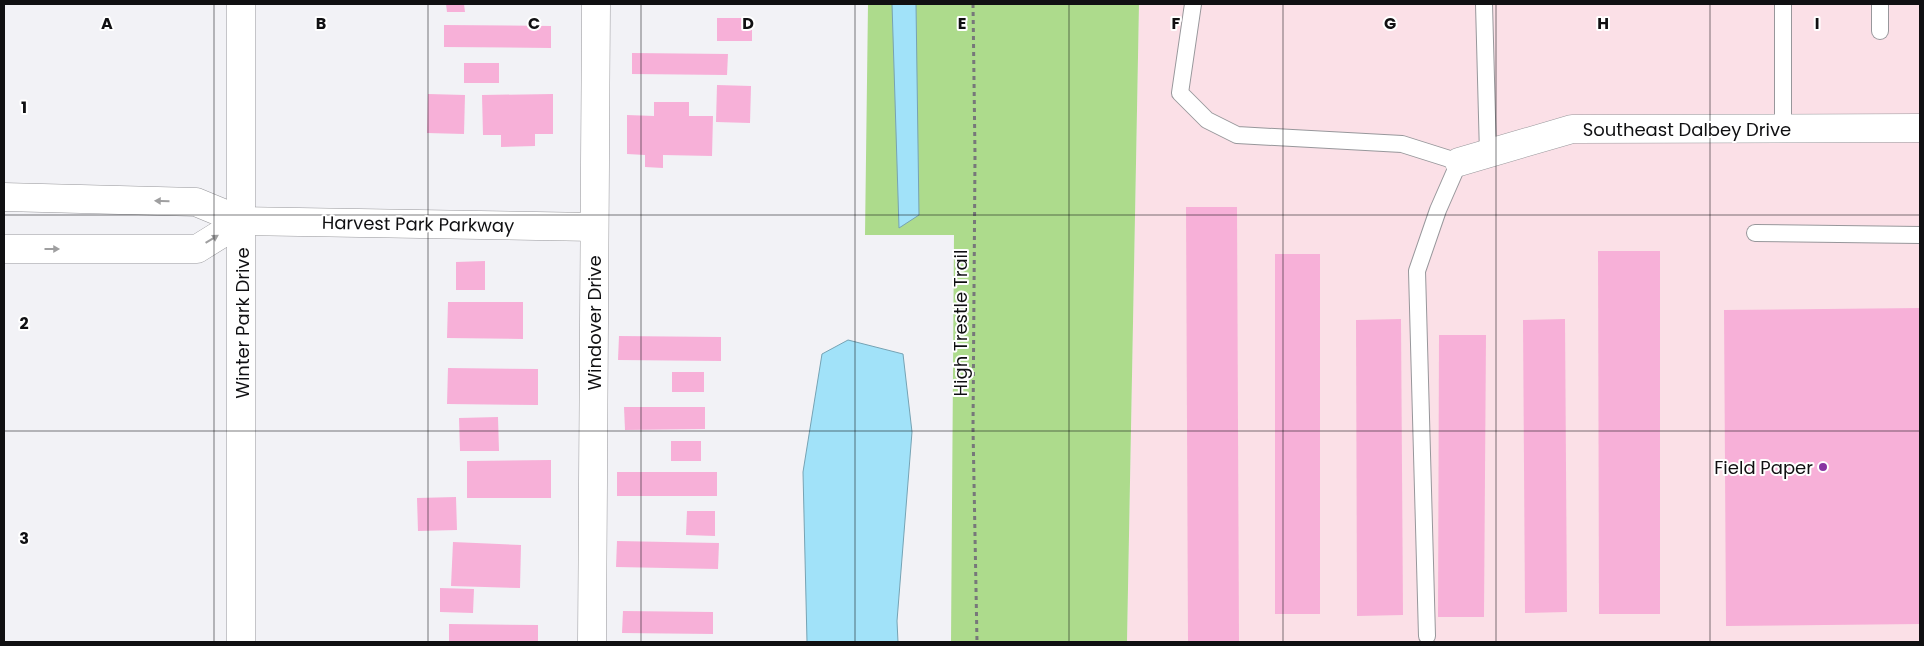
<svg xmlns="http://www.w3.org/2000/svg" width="1924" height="646" font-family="Poppins,sans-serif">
  <rect width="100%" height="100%" fill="#f2f2f6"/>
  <polygon fill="#fbe0e7" points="1139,4 1920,4 1920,642 1127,642"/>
  <polygon fill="#addb8c" points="868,4 1139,4 1127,642 951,642 954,235 865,235"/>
  <g fill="#a1e2f9" stroke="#76a3b4">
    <polygon points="892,4 916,4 919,215 899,228"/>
    <polygon points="848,340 903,354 912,432 897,621 898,642 807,642 803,472 822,354"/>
  </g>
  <g fill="#f7b0d8">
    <polygon points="446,4 464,4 465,12 447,12"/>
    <rect x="717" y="18" width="35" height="23"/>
    <polygon points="444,25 551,26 551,48 444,47"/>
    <polygon points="632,53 728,54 727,75 632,74"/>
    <rect x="464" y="63" width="35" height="20"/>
    <polygon points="717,85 751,86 750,123 716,122"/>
    <polygon points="428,94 465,95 464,134 427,133"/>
    <polygon points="553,94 553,134 535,134 535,146 501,147 501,135 483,135 482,95"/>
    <polygon points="654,102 689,102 689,116 713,116 712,156 663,155 663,168 645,167 645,155 627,154 627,115 654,116"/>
    <polygon points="1186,207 1237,207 1239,642 1188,642"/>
    <polygon points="1598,251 1660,251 1660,614 1599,614"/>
    <rect x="1275" y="254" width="45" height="360"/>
    <polygon points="485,261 485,290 456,290 456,262"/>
    <polygon points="448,302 523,302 523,339 447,338"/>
    <polygon points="1920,308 1920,624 1726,626 1724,310"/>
    <polygon points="1401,319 1403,615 1357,616 1356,320"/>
    <polygon points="1565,319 1567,612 1525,613 1523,320"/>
    <polygon points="1439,335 1486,335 1484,617 1438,617"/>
    <polygon points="619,336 721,337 721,361 618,360"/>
    <polygon points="448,368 538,369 538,405 447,404"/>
    <rect x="672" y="372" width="32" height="20"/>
    <polygon points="624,407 705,407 705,429 625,430"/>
    <polygon points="498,417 499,451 460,451 459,418"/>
    <rect x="671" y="441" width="30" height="20"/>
    <polygon points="551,460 551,498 467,498 467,461"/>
    <rect x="617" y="472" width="100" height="24"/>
    <polygon points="456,497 457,530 418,531 417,498"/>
    <polygon points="687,511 715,511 715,536 686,535"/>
    <polygon points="617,541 719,543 718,569 616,567"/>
    <polygon points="453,542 521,545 520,588 451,586"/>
    <polygon points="440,588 474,589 473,613 440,612"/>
    <polygon points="623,611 713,612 713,634 622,633"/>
    <polygon points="449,624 538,625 538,642 449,642"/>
  </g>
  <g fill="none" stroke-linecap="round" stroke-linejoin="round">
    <defs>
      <g id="service">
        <polyline points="1193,4 1180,93 1207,120 1237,135 1402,144 1459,162 1438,210 1417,271 1427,636"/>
        <polyline points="1484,4 1488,154"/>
        <polyline points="1880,31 1880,4"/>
        <polyline points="1783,128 1783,4"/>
        <polyline points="1755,233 1920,235"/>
      </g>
      <g id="minor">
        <polyline points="241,4 241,642"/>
        <polyline points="1459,162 1572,129 1920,128"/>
        <polyline points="4,197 196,202 242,221 594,227"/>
        <polyline points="4,249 197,249 242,221"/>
        <polyline points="592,642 596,4"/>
      </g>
    </defs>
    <use href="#service" stroke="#97979b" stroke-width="18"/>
    <use href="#minor" stroke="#97979b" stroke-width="29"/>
    <polyline stroke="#77777a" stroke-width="3" stroke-dasharray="4 4" stroke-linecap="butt" points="973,4 975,155 973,428 977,642"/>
    <use href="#service" stroke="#fff" stroke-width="16"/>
    <use href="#minor" stroke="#fff" stroke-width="28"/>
  </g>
  <defs><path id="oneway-solid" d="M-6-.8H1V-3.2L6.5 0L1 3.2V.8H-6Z" transform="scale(1.25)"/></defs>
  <g fill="#9f9fa0">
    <use href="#oneway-solid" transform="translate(162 201) rotate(-179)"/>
    <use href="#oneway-solid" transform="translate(212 239) rotate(-31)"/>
    <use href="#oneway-solid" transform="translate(52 249)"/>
  </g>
  <path fill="none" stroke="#101012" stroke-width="1" stroke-opacity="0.55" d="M214,4v638M428,4v638M641,4v638M855,4v638M1069,4v638M1283,4v638M1496,4v638M1710,4v638M4,215h1916M4,431h1916"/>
  <circle fill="#8833a1" stroke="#fff" stroke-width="2" cx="1823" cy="467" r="5"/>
  <g text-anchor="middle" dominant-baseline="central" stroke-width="4" stroke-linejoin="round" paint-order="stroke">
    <g font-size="18" fill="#101012" stroke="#fff">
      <text x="1687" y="129">Southeast Dalbey Drive</text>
      <text transform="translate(418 224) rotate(1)">Harvest Park Parkway</text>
      <text transform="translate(242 323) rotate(-90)">Winter Park Drive</text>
      <text transform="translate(594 323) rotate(-90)">Windover Drive</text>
      <text transform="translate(960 323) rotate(-90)">High Trestle Trail</text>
    </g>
    <g font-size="18" fill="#101012" stroke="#fff" text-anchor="end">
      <text x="1813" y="467">Field Paper</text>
    </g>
  </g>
  <g font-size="16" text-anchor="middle" font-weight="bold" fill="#101012" stroke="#fff" stroke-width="4" stroke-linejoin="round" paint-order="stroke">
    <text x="107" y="29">A</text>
    <text x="321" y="29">B</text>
    <text x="534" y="29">C</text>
    <text x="748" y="29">D</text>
    <text x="962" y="29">E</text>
    <text x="1176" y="29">F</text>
    <text x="1390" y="29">G</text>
    <text x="1603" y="29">H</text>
    <text x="1817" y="29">I</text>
    <text x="24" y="113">1</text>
    <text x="24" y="329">2</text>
    <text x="24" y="544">3</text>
  </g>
  <rect width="1924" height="646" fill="none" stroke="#101012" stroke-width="10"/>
</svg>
